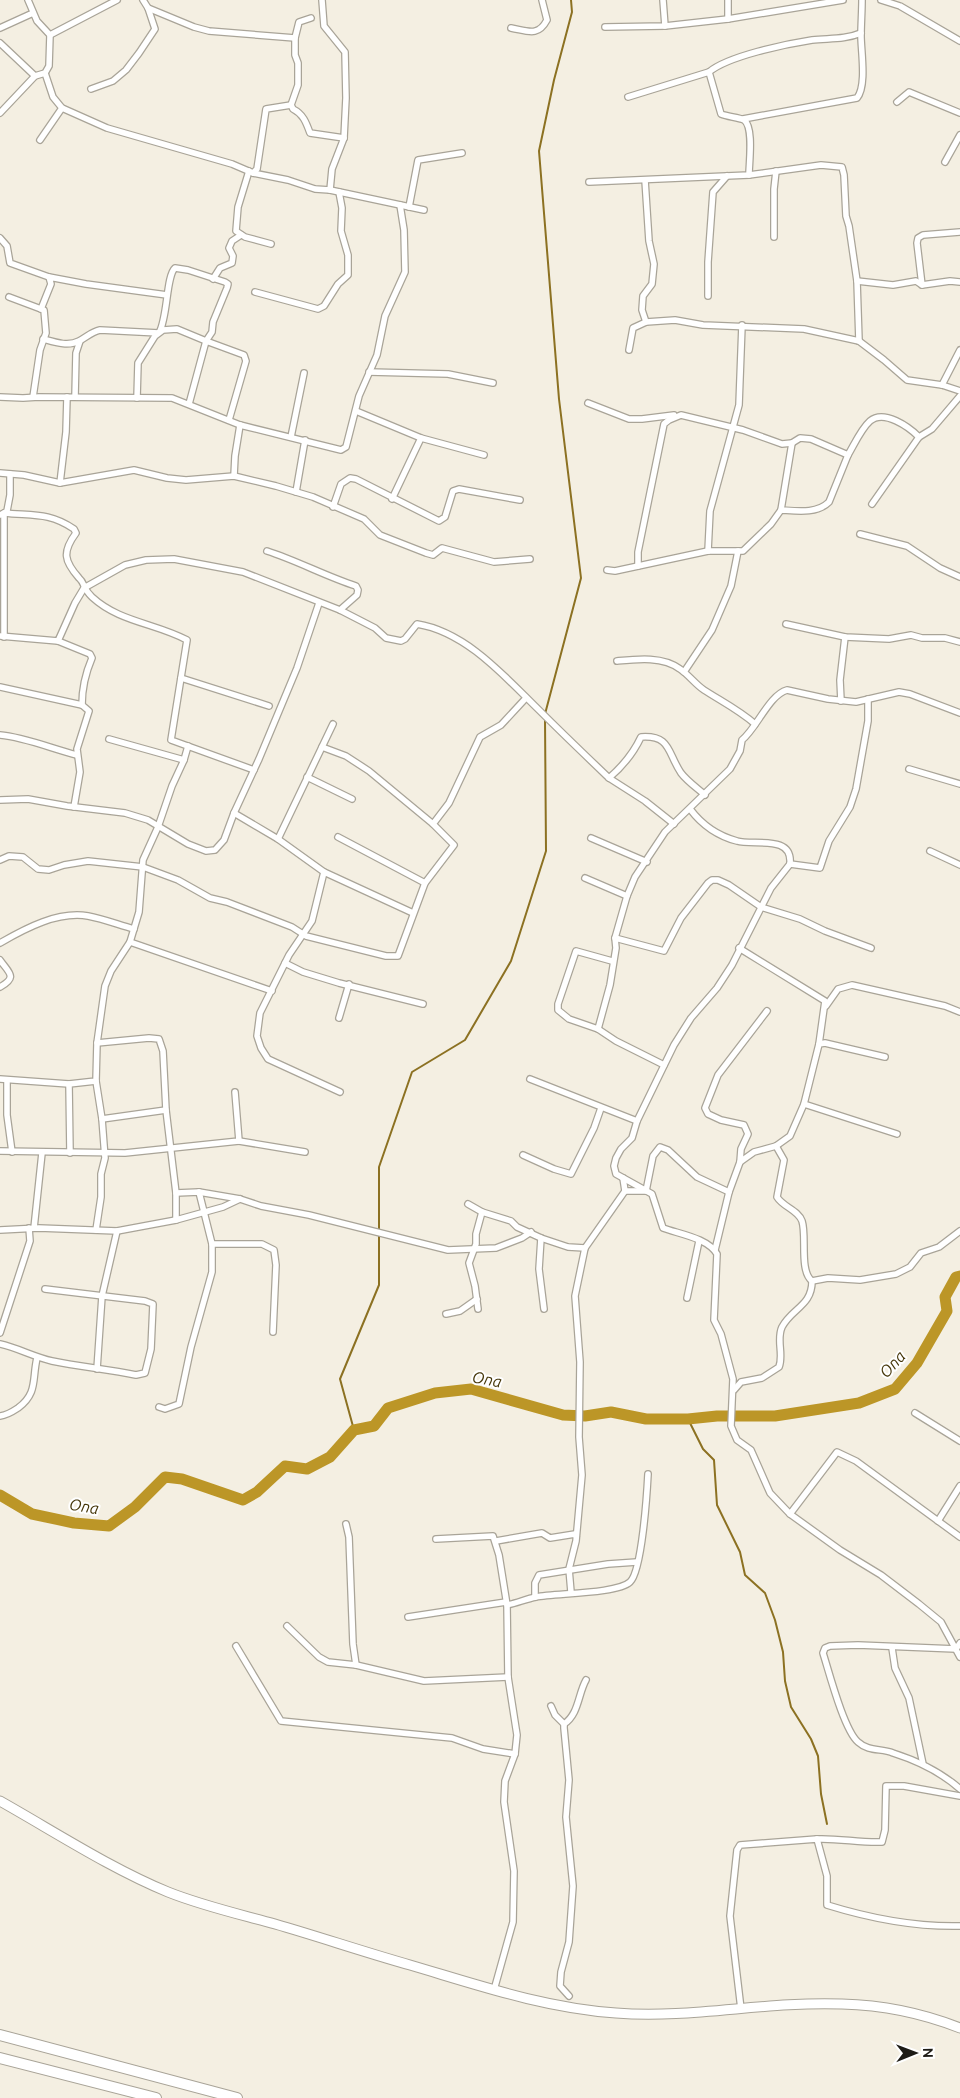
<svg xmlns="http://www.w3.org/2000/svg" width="960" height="2098" font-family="Ubuntu,sans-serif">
  <rect width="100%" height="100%" fill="#f4efe2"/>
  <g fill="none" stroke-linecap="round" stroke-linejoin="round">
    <g stroke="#8c7122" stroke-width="2">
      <polyline points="545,714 581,578 559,399 539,151 554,80 572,12 571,0"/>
      <polyline points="379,1231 379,1167 412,1072 465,1040 511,961 546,851 545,719"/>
      <polyline points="688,1419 703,1449 714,1460 717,1505 740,1552 745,1575 765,1593 775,1620 783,1652 785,1681 791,1707 811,1739 818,1756 821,1794 827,1824"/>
      <polyline points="354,1430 340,1379 379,1285 379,1235"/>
    </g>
    <polyline stroke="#bc9627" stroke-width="11" points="0,1495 32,1514 74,1523 109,1526 135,1507 165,1477 182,1479 243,1500 257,1492 285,1466 307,1469 330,1457 354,1430 374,1426 388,1408 435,1393 471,1389 563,1415 585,1416 611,1412 646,1419 688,1419 717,1416 775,1416 859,1403 895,1389 917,1363 947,1311 945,1297 956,1277 960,1276"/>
    <defs>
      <g id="minor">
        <polyline points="143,0 148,8 194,27 209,31 295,38"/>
        <polyline points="322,0 324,26 345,52 346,98 344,138"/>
        <polyline points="663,0 665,26"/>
        <polyline points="728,0 728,19"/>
        <polyline points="881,0 900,6 960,41"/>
        <polyline points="605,27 665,26 728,19 843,0"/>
        <polyline points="0,28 33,13"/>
        <path d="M511,28c17,3 27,9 36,-8l-5,-20"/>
        <polyline points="50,35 117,0"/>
        <polyline points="0,43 35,76"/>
        <path d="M45,73l8,24 9,11 45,20 125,36 21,9 35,7 27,9 15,1 2,-21 12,-31 -34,-5c-4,-11 -7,-19 -17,-24l-2,-4 7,-20v-22l-3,-8v-17l4,-16 12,-4"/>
        <polyline points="91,89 113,81 126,70 139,53 155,29 148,8"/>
        <polyline points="628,97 709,72"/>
        <polyline points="897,102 909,92 960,113"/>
        <polyline points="0,113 35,76 45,73 49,66 50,35 37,21 28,0"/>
        <path d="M743,119l114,-21c10,-12 4,-47 4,-62 0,-12 1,-24 1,-36"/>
        <polyline points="40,140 62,108"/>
        <polyline points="945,162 960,135"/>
        <polyline points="249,171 238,207 236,231 245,237 271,244"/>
        <polyline points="253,173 257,169 266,109 291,105"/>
        <path d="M749,175c0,-12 5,-48 -5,-55 -6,-3 -16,-3 -23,-6l-12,-42c19,-16 77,-28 103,-32 17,-2 32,0 49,-7"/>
        <polyline points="645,180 649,241 654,264 652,284 643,296 642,310 646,322"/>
        <polyline points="589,182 749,175 821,165 842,167 844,175 846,216 849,226 857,281 859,341"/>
        <polyline points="330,190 424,210"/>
        <polyline points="409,207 418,160 462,153"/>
        <polyline points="774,237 774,189 776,171"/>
        <polyline points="0,238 7,246 10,263 49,277"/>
        <polyline points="213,279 220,268 232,263 233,256 229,248 232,241 241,235"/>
        <polyline points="857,281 893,285 916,281 922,285 950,281 960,282"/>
        <polyline points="922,285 917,243 918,238 923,235 960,232"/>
        <polyline points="255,292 318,309 324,306 338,284 348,275 348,255 341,231 342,208 339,192"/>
        <polyline points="708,296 708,262 713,192 727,176"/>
        <polyline points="9,297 41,309"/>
        <path d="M43,339c11,3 25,8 36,2 8,-4 12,-9 21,-11l59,3c9,-16 7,-57 16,-65l13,2 37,12 3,2 -1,4 -14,34 -1,10 -6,9 -29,-12 -14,1 -8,6 -17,27 -1,35"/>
        <polyline points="629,350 633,328 646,322 675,320 703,325 804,329 859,341 884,360 907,380 942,385 960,391"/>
        <polyline points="369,372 448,374 493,383"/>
        <polyline points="942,385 960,350"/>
        <polyline points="0,397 23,398 39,397 172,398 240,425 341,450 346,447 359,396 377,355 385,316 405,272 404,230 400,205"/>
        <polyline points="33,397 40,350 46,333 44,310 41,309 51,284 49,277 86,284 167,295"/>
        <polyline points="75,397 76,353 80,341"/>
        <polyline points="588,403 629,419 642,419 674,415"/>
        <polyline points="189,404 206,341 244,355 246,361 229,420"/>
        <polyline points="356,411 421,438 484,455"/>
        <polyline points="291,437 304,373"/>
        <polyline points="0,473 24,475 60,483 134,470 167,478 186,480 234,476 276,486 313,497 364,519 380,535 426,553 433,555 442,548 494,562 530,559"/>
        <path d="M10,474v21l-3,16 -3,2c28,3 45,-1 70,16l2,4c-14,19 -12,28 3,45 6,5 4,11 13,19 27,25 63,26 95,43l-16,100 83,30"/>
        <polyline points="234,476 235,456 240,425"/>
        <polyline points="60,483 66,432 67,397"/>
        <polyline points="296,492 305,440"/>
        <polyline points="392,499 421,438"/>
        <polyline points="872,504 919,437"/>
        <polyline points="333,507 341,484 350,478 356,479 439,521 445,517 453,491 459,489 520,500"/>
        <polyline points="781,510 792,443"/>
        <polyline points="0,515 4,513 4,637"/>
        <polyline points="860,534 907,546 940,568 960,577"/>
        <path d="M267,551c31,10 58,25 89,35l2,4 -1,5 -17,15"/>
        <polyline points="708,551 710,511 739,405 742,325"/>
        <path d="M638,566v-14l26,-128 5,-4 12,-5 62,15 39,14 10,-1 8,-5 11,1 37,16c6,-10 13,-26 22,-34 14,-12 39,6 49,16l13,-8 28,-33"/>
        <path d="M607,570l8,1 93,-20h35l28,-27 10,-14c16,1 36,4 48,-8l19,-47"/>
        <polyline points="786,624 845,637 889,639 911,635 922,638 945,638 960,642"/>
        <path d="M0,636l58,5 17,-38 9,-15 41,-23 21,-5 28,-1 69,13 97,38 35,18 11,10 15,3 4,-2 12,-15c50,8 89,54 123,87 23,23 46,45 69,67"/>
        <path d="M58,641l32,13 2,4c-6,14 -10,32 -10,47l7,6 -12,38 3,23 -6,35"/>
        <path d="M617,661c20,-2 46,-5 63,8 9,6 15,15 24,21 17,11 35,20 51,34"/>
        <polyline points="684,672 712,630 731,586 738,551"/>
        <polyline points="181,678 269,706"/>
        <polyline points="0,687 82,705"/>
        <polyline points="841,701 840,680 845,637"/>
        <path d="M0,735c24,2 53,14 77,20"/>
        <polyline points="109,739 184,760"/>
        <polyline points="322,747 346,756 369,771 433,824"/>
        <polyline points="909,769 960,784"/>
        <polyline points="307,777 352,799"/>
        <polyline points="0,800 28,799 67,806 125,813 148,820 188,844 206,851 215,850 224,840 234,813 259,759 297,668 319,603"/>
        <path d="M690,809c12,16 28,27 47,32 16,5 56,-7 53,23"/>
        <polyline points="234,813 278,839 324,872 312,921 289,955 260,1013 257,1036 261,1048 268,1059 340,1092"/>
        <path d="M674,824l-29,-23 -36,-23c14,-12 24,-24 32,-41 30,-2 26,15 40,36 6,8 16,15 24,22"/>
        <polyline points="338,837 425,883"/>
        <polyline points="591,838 647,862"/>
        <polyline points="278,839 333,724"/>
        <polyline points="930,851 960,865"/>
        <polyline points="0,860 9,856 23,857 38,869 49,870 64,865 88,861 143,867 178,880 210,898 227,902 292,927 306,936 386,956 398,956 425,883 454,845 433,824 449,803 480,737 501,725 526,698"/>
        <path d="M790,864l-19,24 -39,77 -15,23 -26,30 -17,27 -37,76 -5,17 -11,11 -5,9 -2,8 2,8 36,20 11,34c16,6 45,10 54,26l-3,66 7,14 12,45 -2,47 6,14 14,10 19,43 20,21 50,36 41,25 38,29 22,18 19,35"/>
        <polyline points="790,864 820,868 829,841 850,807 856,789 868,721 868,699"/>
        <polyline points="324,872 413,913"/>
        <polyline points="585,878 627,896"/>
        <polyline points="615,938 664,951 681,918 708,883 712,880 718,880 729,885 761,907 800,919 825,931 871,948"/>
        <polyline points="130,942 272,991"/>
        <path d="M0,943c26,-15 58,-32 88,-27 16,3 31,9 46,13"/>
        <polyline points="739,948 825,1001 819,1044"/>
        <path d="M0,960c9,13 18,17 0,27"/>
        <polyline points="612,961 576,951 558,1004 558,1010 569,1019 598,1029 616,1041 664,1065"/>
        <polyline points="285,963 303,972 339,983 423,1004"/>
        <polyline points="826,1006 838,989 852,985 945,1006 960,1012"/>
        <polyline points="339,1018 349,984"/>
        <path d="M598,1029l12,-44 6,-37 -1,-10 12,-42 8,-19 30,-45 65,-63 10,-18 2,-11c15,-12 27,-45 45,-50l41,9 28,3 43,-10 11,2 50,19"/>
        <polyline points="97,1043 149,1038 159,1039 163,1051 166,1110 176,1193 176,1220"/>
        <polyline points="0,1079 69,1084"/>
        <polyline points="530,1079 637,1121"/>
        <polyline points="7,1080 7,1115 12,1152"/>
        <polyline points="96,1081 102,1119 166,1110"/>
        <polyline points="804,1104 897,1134"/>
        <polyline points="239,1141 305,1152"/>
        <polyline points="0,1151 125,1153 239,1141 235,1092"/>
        <polyline points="70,1153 69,1084 96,1081 97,1043 105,986 111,971 130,942 139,912 143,860 158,827 172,786 184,760 188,746"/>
        <polyline points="523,1155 554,1169 571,1174 594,1128 601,1108"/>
        <polyline points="740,1162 741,1149 748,1134 744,1125 721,1120 708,1114 705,1108 718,1075 767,1011"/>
        <polyline points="625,1191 646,1191 653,1156 660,1147 668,1150 697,1177 729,1192"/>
        <polyline points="176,1193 199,1192 240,1199 261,1206 309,1215 448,1250 496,1248 522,1238 531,1232"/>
        <polyline points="468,1204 482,1212 511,1221 517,1227 541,1238 568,1247 585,1248"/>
        <polyline points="34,1228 42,1153"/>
        <polyline points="0,1230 39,1228 117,1231 176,1220 223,1207 240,1199"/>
        <polyline points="96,1230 101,1197 101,1174 105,1158 102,1119"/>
        <polyline points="541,1238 539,1269 544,1309"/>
        <polyline points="212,1244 262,1244 274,1250 276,1265 273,1332"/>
        <polyline points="715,1250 729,1192 740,1162 754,1152 776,1146 790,1136 804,1104 819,1044 825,1043 885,1057"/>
        <polyline points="812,1281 828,1278 860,1280 896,1274 910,1267 921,1253 939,1247 960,1231"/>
        <polyline points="687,1298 699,1241"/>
        <polyline points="478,1309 475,1286 469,1263 476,1244 476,1234 482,1212"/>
        <polyline points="446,1314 460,1311 477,1299"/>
        <polyline points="0,1333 30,1241 29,1228"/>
        <path d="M0,1344c18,4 34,13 52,17 28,6 56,8 84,14l9,-2 6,-24 2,-45 -8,-3 -100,-12"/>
        <polyline points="97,1369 102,1296 117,1231"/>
        <path d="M734,1390l7,-8 21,-4 17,-11c5,-13 -3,-27 3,-40 10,-19 30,-21 30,-46 -13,-10 -5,-45 -10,-60 -4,-11 -19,-14 -25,-24l7,-37 -8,-14"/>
        <polyline points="159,1407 165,1409 179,1404 191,1347 212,1272 212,1244 199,1192"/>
        <polyline points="915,1413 960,1441"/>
        <path d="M0,1416c8,-1 12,-4 18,-8 20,-15 14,-29 19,-50"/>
        <polyline points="790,1514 837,1452 856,1461 960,1537"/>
        <polyline points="938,1521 960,1486"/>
        <polyline points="346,1524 349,1537 353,1644 356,1665"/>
        <polyline points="436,1539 493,1536 499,1555 507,1605 508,1677 517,1735 515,1754 505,1781 504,1802 514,1871 513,1922 494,1990"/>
        <polyline points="496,1541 542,1533 550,1538 575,1534 576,1536"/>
        <polyline points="571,1592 569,1569 576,1541 582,1475 579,1437 580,1362 575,1296 585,1248 625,1191 623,1178"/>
        <polyline points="535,1597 535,1583 539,1575 608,1564 637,1562"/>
        <path d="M507,1605c10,-2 19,-6 29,-8 20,-4 81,-3 94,-15 12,-11 17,-89 18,-108"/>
        <polyline points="408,1617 506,1602"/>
        <polyline points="287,1626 319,1657 328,1662 356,1665 424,1681 508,1677"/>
        <path d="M960,1643l-4,6 -98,-4 -28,1 -5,2 -2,5c6,19 21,77 35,89 11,10 23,6 35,11 25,8 48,19 67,36"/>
        <polyline points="236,1646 281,1721 452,1738 483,1749 515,1754"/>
        <polyline points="892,1648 895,1668 909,1698 923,1764"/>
        <polyline points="551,1706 555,1715 564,1724 564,1728 569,1780 566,1817 573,1886 569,1942 561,1972 560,1986 569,1996"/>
        <path d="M564,1724c15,-10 14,-30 22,-44"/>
        <path d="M817,1839c22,-1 43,4 65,3l3,-12 1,-44h18l56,10"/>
        <path d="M741,2009l-11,-93 7,-66 3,-5 77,-6 10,37v29c42,13 89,22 133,21"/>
      </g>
      <path id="trunk" d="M0,1801c55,31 110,67 168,91 35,14 71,22 107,32 45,13 89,28 135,41 68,20 134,43 206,48 75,6 150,-12 226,-9 41,1 80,9 118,24"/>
      <g id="motorway">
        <polyline points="0,2035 237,2098"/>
        <polyline points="0,2058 156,2098"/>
      </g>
    </defs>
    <use href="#minor" stroke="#a9a498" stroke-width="8"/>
    <use href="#trunk" stroke="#a9a498" stroke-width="11"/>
    <use href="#motorway" stroke="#a9a498" stroke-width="12"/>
    <use href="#minor" stroke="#fff" stroke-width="5.5"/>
    <use href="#trunk" stroke="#fff" stroke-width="9"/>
    <use href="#motorway" stroke="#fff" stroke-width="10"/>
  </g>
  <g text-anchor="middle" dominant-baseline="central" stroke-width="4" stroke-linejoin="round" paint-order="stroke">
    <g font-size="16" font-style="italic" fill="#46370a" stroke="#fff">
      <text transform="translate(892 1364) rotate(-48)">Ona</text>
      <text transform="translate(487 1379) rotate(11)">Ona</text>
      <text transform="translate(84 1506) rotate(9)">Ona</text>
    </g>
  </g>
  <g transform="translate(915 2053) rotate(89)" stroke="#ffffff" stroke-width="4" paint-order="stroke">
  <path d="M0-4L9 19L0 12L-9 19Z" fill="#1d1b16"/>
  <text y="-8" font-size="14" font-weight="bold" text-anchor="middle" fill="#1d1b16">N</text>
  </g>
</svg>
